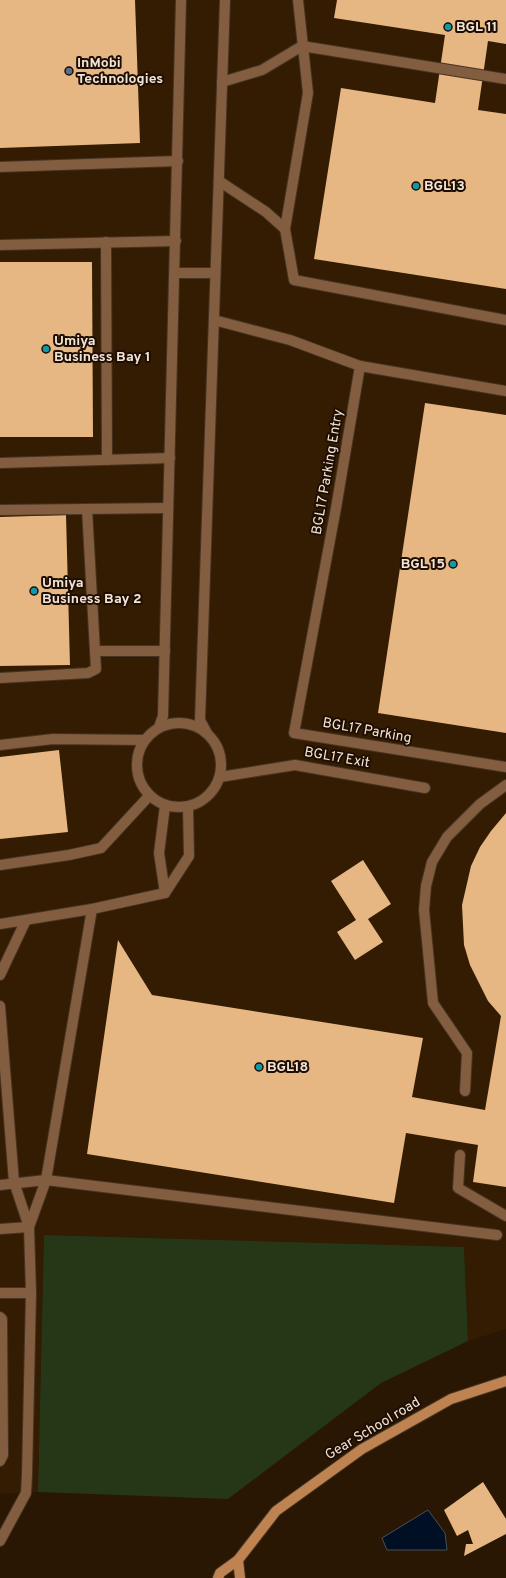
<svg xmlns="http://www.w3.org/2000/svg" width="506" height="1578" font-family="Overpass,sans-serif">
  <rect width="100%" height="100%" fill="#291704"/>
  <polygon fill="#331c02" points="0,0 506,0 506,1329 468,1341 464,1247 44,1235 38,1492 0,1494"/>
  <polygon fill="#263718" points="44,1235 464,1247 468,1341 381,1383 228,1499 38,1492"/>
  <polygon fill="#000f23" stroke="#484f59" points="428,1510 445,1533 447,1550 387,1550 382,1538"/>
  <g fill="#e6b683">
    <polygon points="0,0 135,0 140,143 0,148"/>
    <polygon points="337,0 506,0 506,44 488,41 478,110 506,114 506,289 314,259 341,88 435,103 445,35 334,18"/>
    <polygon points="0,262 92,262 93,437 0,437"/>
    <polygon points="425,403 506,415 506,733 378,713"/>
    <polygon points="66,515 70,665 0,666 0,517"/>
    <polygon points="59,750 68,832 0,839 0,757"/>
    <polygon points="506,813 506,1187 473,1182 478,1145 406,1133 394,1203 87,1154 118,940 152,995 423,1038 412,1097 485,1110 501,1016 488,1001 470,965 464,945 462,905 471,866 480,847 491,831"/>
    <polygon points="363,860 391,904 368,919 383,942 355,960 337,932 356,920 331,881"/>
    <polygon points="483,1482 506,1519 506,1534 464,1556 466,1544 473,1544 468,1530 457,1536 444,1510"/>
  </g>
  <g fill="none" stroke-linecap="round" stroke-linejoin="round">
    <defs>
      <g id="service">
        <polyline points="298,0 308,93 285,229 294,280 506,320"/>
        <polyline points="222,82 262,70 302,46 506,79"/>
        <polyline points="0,167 178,161"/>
        <polyline points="219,181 266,212 285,229"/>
        <polyline points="106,242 107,460"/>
        <polyline points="0,245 176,241"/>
        <polyline points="214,320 290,340 360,366 336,508 294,733 506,767"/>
        <polyline points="360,366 506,391"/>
        <polyline points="0,463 170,458"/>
        <polyline points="0,510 168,508"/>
        <polyline points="95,651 165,651"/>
        <polyline points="0,678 88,673 96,669 87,509"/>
        <polyline points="0,745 53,739 144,740"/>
        <polyline points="220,777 295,765 425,788"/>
        <polyline points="0,865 69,855 101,848 149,796"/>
        <polyline points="0,975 26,920"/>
        <polyline points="0,1006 14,1182 29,1227 31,1293 27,1475 26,1493 0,1541"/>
        <polyline points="465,1091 467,1053 433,1003 424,910 426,886 432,862 447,837 480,804 506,785"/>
        <polyline points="460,1155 458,1188 506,1216"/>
        <polyline points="0,1185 46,1180 497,1235"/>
        <polyline points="29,1227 46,1180 92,909"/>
        <polyline points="0,1229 29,1227"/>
        <polyline points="0,1293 31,1293"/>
        <polyline points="0,1317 2,1319 3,1455 0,1461"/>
      </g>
      <g id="minor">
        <polyline points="175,273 215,273"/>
        <circle cx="179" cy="765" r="42"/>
        <polyline points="159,727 163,716 181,0"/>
        <polyline points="207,733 200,720 225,0"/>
        <polyline points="165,893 159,853 165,806"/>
        <polyline points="0,924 92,909 165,893 189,856 188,807"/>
      </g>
      <g id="secondary">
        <polyline points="238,1560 240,1578"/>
        <polyline points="218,1578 220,1573 238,1560 276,1511 362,1449 451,1399 506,1381"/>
      </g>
    </defs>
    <use href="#service" stroke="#453422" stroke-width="12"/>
    <use href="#minor" stroke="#453422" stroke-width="12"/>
    <use href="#secondary" stroke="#453422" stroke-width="12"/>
    <use href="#service" stroke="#835d3f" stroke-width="10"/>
    <use href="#minor" stroke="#835d3f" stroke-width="10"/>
    <use href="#secondary" stroke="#be8350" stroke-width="10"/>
  </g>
  <g fill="#0f9aa8" stroke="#1f0e00" stroke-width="1.5">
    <circle cx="448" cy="27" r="4"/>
    <circle cx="416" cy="186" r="4"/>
    <circle cx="46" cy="349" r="4"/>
    <circle cx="453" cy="564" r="4"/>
    <circle cx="34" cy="591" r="4"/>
    <circle cx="259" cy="1067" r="4"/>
  </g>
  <circle fill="#5c6f8a" stroke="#1f0e00" stroke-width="1.5" cx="69" cy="71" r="4"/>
  <g text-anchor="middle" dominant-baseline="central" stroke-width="4" stroke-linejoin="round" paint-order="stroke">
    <g font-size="14" font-weight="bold" fill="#f1e4d8" stroke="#1f0e00" text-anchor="start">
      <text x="456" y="27">BGL 11</text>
      <text x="77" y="63">InMobi<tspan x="77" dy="16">Technologies</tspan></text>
      <text x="424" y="186">BGL13</text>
      <text x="54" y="341">Umiya<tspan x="54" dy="16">Business Bay 1</tspan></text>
      <text x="445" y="564" text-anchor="end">BGL 15</text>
      <text x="42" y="583">Umiya<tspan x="42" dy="16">Business Bay 2</tspan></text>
      <text x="267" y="1067">BGL18</text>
    </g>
    <g font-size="14" fill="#f1e4d8" stroke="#1f0e00">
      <text transform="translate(328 472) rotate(-80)">BGL17 Parking Entry</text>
      <text transform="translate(367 731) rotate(10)">BGL17 Parking</text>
      <text transform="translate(337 758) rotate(10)">BGL17 Exit</text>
      <text transform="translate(373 1429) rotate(-31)">Gear School road</text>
    </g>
  </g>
</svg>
